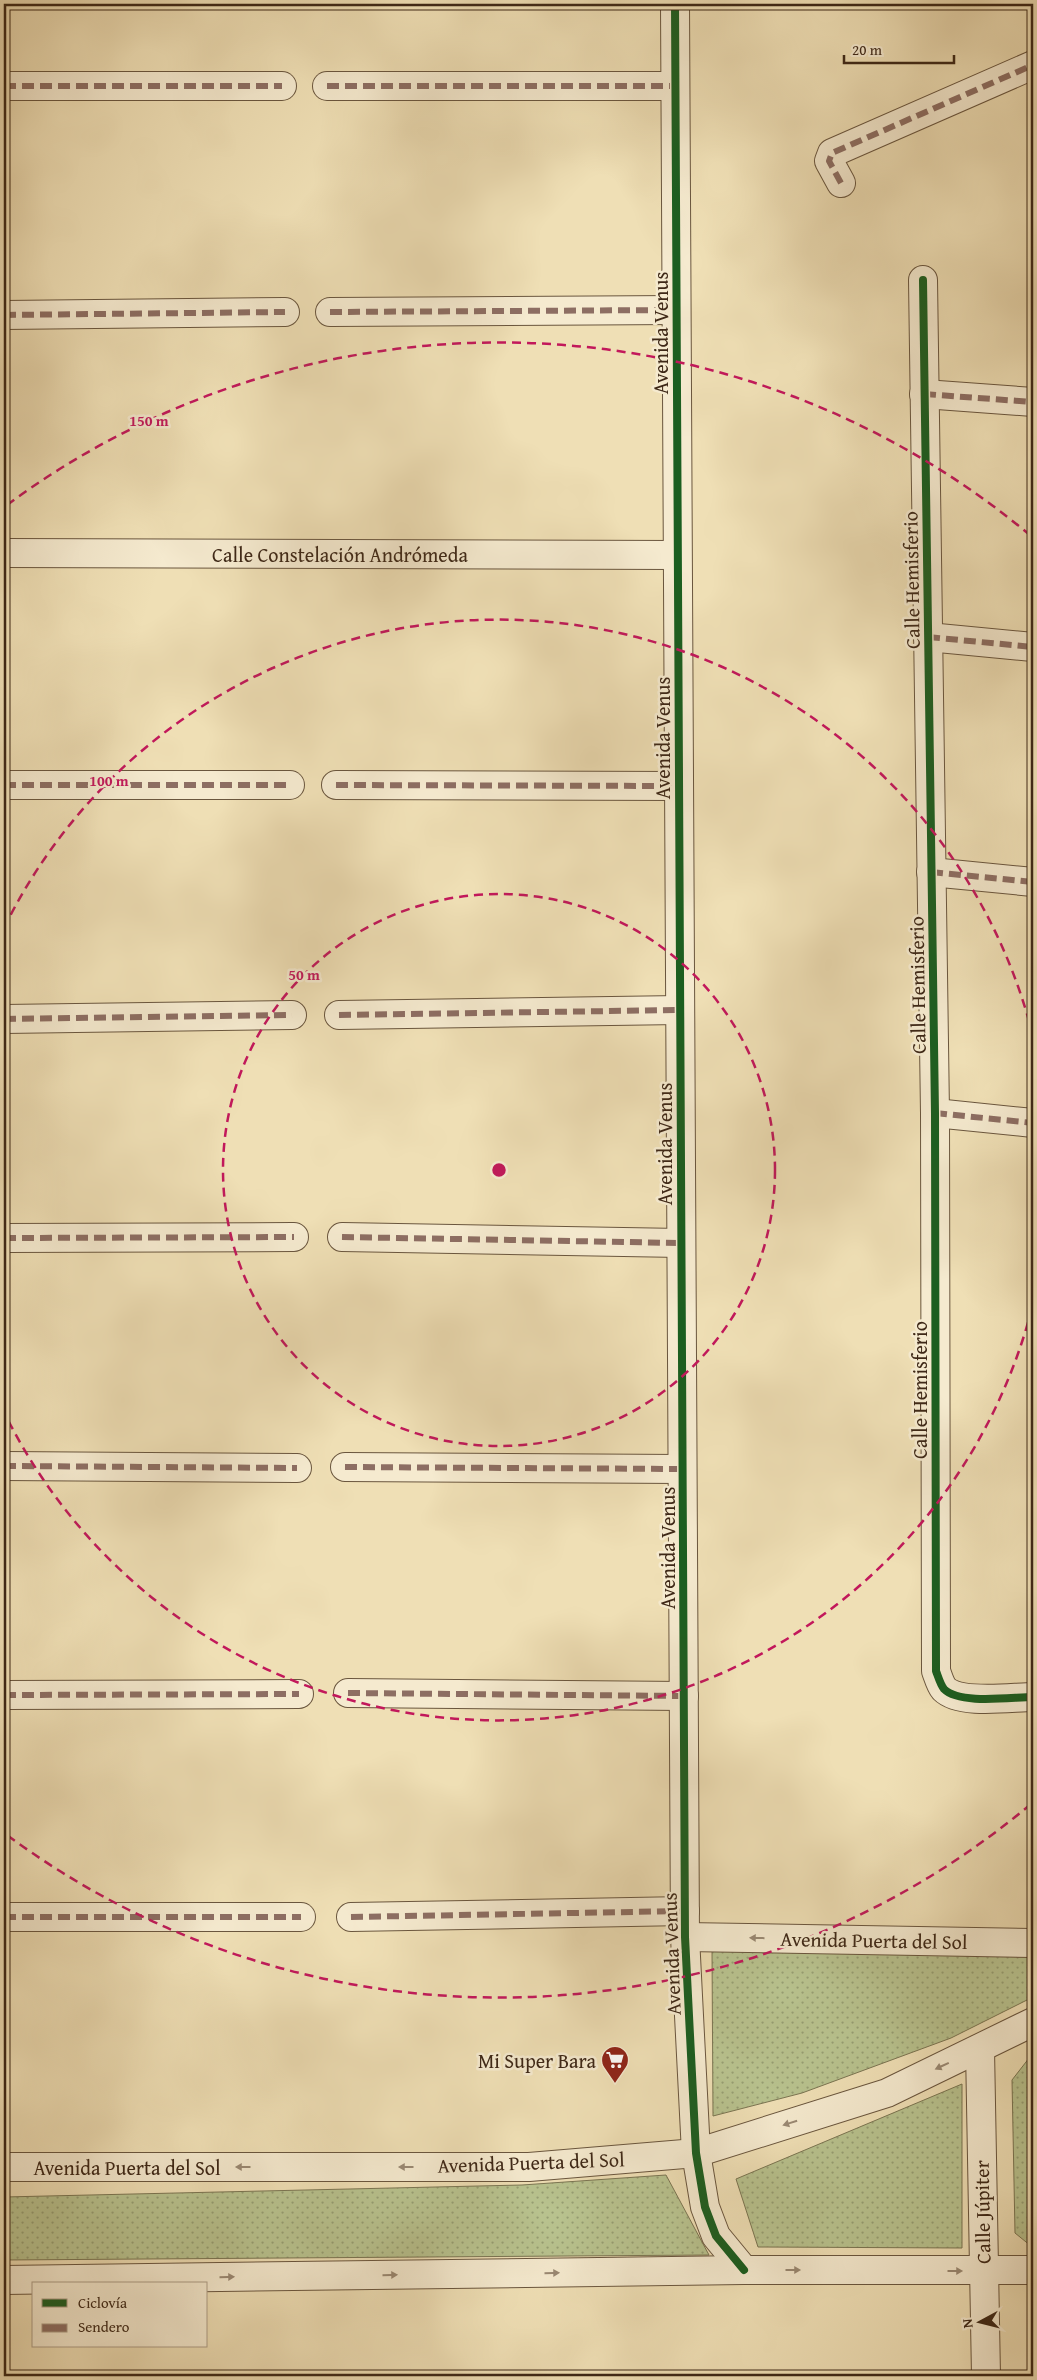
<svg xmlns="http://www.w3.org/2000/svg" width="1037" height="2380" font-family="'Gentium Book Plus',serif">
  <defs>
    <pattern id="green-dots" width="8" height="8" patternUnits="userSpaceOnUse" patternTransform="scale(1.25)"><rect width="8" height="8" fill="#b8c28e"/><path d="M2 2h.1M6 6h.1" fill="none" stroke="#979e73" stroke-width="1.8" stroke-linecap="round"/></pattern>
  </defs>
  <rect width="100%" height="100%" fill="#efdfb5"/>
  <filter id="stains"><feTurbulence type="fractalNoise" baseFrequency=".004" numOctaves="4"/><feColorMatrix values="0 0 0 0 .2 0 0 0 0 .09 0 0 0 0 .02 0 0 0 .5 -.17"/></filter>
  <radialGradient id="worn" r=".72"><stop offset=".6" stop-color="#630" stop-opacity="0"/><stop offset="1" stop-color="#630" stop-opacity=".3"/></radialGradient>
  <g fill="url(#green-dots)" stroke="#7b7552">
    <polygon points="712,1950 1033,1955 1033,1997 951,2038 802,2093 713,2116"/>
    <polygon points="1033,2053 1033,2246 1031,2246 1015,2233 1012,2080"/>
    <polygon points="962,2084 962,2248 758,2247 736,2179"/>
    <polygon points="666,2175 709,2255 4,2260 4,2197 522,2185"/>
  </g>
  <g fill="none" stroke-linecap="round" stroke-linejoin="round">
    <defs>
      <g id="minor">
        <polyline points="675,4 685,1937 696,2153 705,2207 716,2236 744,2270"/>
        <polyline points="4,86 282,86"/>
        <polyline points="327,86 675,86"/>
        <polyline points="841,183 829,161 832,153 1033,65"/>
        <path d="M923,280l12,833 1,558c2,5 4,13 8,18 16,16 68,8 89,8"/>
        <polyline points="330,312 676,310"/>
        <polyline points="4,315 285,312"/>
        <polyline points="924,394 1033,402"/>
        <polyline points="4,553 677,555"/>
        <polyline points="928,637 1033,647"/>
        <polyline points="4,785 290,785"/>
        <polyline points="336,785 678,786"/>
        <polyline points="931,872 1033,882"/>
        <polyline points="339,1015 680,1010"/>
        <polyline points="4,1019 292,1015"/>
        <polyline points="935,1113 1033,1123"/>
        <polyline points="342,1237 681,1243"/>
        <polyline points="4,1238 294,1237"/>
        <polyline points="4,1466 297,1468"/>
        <polyline points="345,1467 682,1469"/>
        <polyline points="348,1693 684,1696"/>
        <polyline points="4,1695 299,1694"/>
        <polyline points="4,1917 301,1917"/>
        <polyline points="351,1917 685,1911"/>
        <polyline points="685,1937 1033,1943"/>
      </g>
      <g id="tertiary">
        <polyline points="980,2049 986,2376"/>
        <polyline points="4,2167 529,2167 696,2153 887,2093 1033,2022"/>
        <polyline points="4,2280 744,2270 1033,2270"/>
      </g>
    </defs>
    <use href="#minor" stroke="#6a563e" stroke-width="30"/>
    <use href="#tertiary" stroke="#6a563e" stroke-width="30"/>
    <use href="#minor" stroke="#f5eacf" stroke-width="28"/>
    <use href="#tertiary" stroke="#f5eacf" stroke-width="28"/>
    <g stroke="#8d6e63" stroke-width="6" stroke-dasharray="12 6" stroke-linecap="butt">
      <polyline points="4,86 282,86"/>
      <polyline points="327,86 675,86"/>
      <polyline points="841,183 829,161 832,153 1033,65"/>
      <polyline points="330,312 676,310"/>
      <polyline points="4,315 285,312"/>
      <polyline points="924,394 1033,402"/>
      <polyline points="928,637 1033,647"/>
      <polyline points="4,785 290,785"/>
      <polyline points="336,785 678,786"/>
      <polyline points="931,872 1033,882"/>
      <polyline points="339,1015 680,1010"/>
      <polyline points="4,1019 292,1015"/>
      <polyline points="935,1113 1033,1123"/>
      <polyline points="342,1237 681,1243"/>
      <polyline points="4,1238 294,1237"/>
      <polyline points="4,1466 297,1468"/>
      <polyline points="345,1467 682,1469"/>
      <polyline points="348,1693 684,1696"/>
      <polyline points="4,1695 299,1694"/>
      <polyline points="4,1917 301,1917"/>
      <polyline points="351,1917 685,1911"/>
    </g>
    <defs>
      <g id="cycleway">
        <polyline points="675,4 685,1937 696,2153 705,2207 716,2236 744,2270"/>
        <path d="M923,280l12,833 1,558c2,5 4,13 8,18 16,16 68,8 89,8"/>
      </g>
    </defs>
    <use href="#cycleway" stroke="#f5eacf" stroke-width="11"/>
    <use href="#cycleway" stroke="#1b5e20" stroke-width="8"/>
  </g>
  <defs><path id="oneway-solid" d="M-6-.8H1V-3.2L6.5 0L1 3.2V.8H-6Z" transform="scale(1.25)"/></defs>
  <g fill="#9a8973">
    <use href="#oneway-solid" transform="translate(757 1938) rotate(-179)"/>
    <use href="#oneway-solid" transform="translate(942 2066) rotate(155)"/>
    <use href="#oneway-solid" transform="translate(790 2123) rotate(162)"/>
    <use href="#oneway-solid" transform="translate(243 2167) rotate(180)"/>
    <use href="#oneway-solid" transform="translate(406 2167) rotate(180)"/>
    <use href="#oneway-solid" transform="translate(793 2270)"/>
    <use href="#oneway-solid" transform="translate(955 2271)"/>
    <use href="#oneway-solid" transform="translate(552 2273) rotate(-1)"/>
    <use href="#oneway-solid" transform="translate(390 2275) rotate(-1)"/>
    <use href="#oneway-solid" transform="translate(227 2277) rotate(-1)"/>
  </g>
  <g fill="none" stroke="#c2185b" stroke-width="2.5" stroke-dasharray="9 6">
    <circle cx="499" cy="1170" r="276"/>
    <path d="M1032 1308A551 551 0 0 1 4 1412M4 928A551 551 0 0 1 1032 1032"/>
    <path d="M1031 1804A827 827 0 0 1 7 1835M7 505A827 827 0 0 1 1031 536"/>
  </g>
  <defs>
    <symbol id="supermarket-pin" viewBox="-11 -11 22 30"><path d="M0 17L-7.5 6A9.5 9.5 0 1 1 7.5 6Z" fill="#8f2418" stroke="#f5eacf"/><path d="M-6-5.5h2.5l.6 2H6L4.5 2H-2.5L-4.4-4H-6ZM-1.5 3.2a1.3 1.3 0 1 0 .1 0ZM3 3.2a1.3 1.3 0 1 0 .1 0Z" fill="#fff"/></symbol>
  </defs>
  <g fill-rule="evenodd">
    <use href="#supermarket-pin" x="599" y="2044" width="32" height="43"/>
  </g>
  <g text-anchor="middle" dominant-baseline="central" stroke-width="5" stroke-linejoin="round" paint-order="stroke">
    <g font-size="20" fill="#3e2817" stroke="#f5eacf">
      <text transform="translate(660 333) rotate(-90)">Avenida Venus</text>
      <text x="340" y="554">Calle Constelación Andrómeda</text>
      <text transform="translate(911 580) rotate(-91)">Calle Hemisferio</text>
      <text transform="translate(662 738) rotate(-90)">Avenida Venus</text>
      <text transform="translate(917 985) rotate(-91)">Calle Hemisferio</text>
      <text transform="translate(664 1144) rotate(-90)">Avenida Venus</text>
      <text transform="translate(919 1390) rotate(-90)">Calle Hemisferio</text>
      <text transform="translate(667 1548) rotate(-90)">Avenida Venus</text>
      <text transform="translate(874 1940) rotate(1)">Avenida Puerta del Sol</text>
      <text transform="translate(671 1954) rotate(-92)">Avenida Venus</text>
      <text transform="translate(531 2162) rotate(-2)">Avenida Puerta del Sol</text>
      <text x="127" y="2167">Avenida Puerta del Sol</text>
      <text transform="translate(982 2212) rotate(-91)">Calle Júpiter</text>
    </g>
    <g font-size="20" fill="#3e2817" stroke="#f5eacf" text-anchor="end">
      <text x="596" y="2060">Mi Super Bara</text>
    </g>
  </g>
  <circle cx="499" cy="1170" r="8" fill="#c2185b" stroke="#f5eacf" stroke-width="2.5"/>
  <g font-size="15" text-anchor="middle" font-weight="bold" fill="#c2185b" stroke="#f5eacf" stroke-width="5" stroke-linejoin="round" paint-order="stroke">
    <text x="149" y="426">150 m</text>
    <text x="109" y="786">100 m</text>
    <text x="304" y="980">50 m</text>
  </g>
  <rect width="1037" height="2380" fill="none" stroke="#efdfb5" stroke-width="20"/>
  <rect x="5" y="5" width="1027" height="2370" fill="none" stroke="#3e2817" stroke-width="2.5"/>
  <rect x="10" y="10" width="1017" height="2360" fill="none" stroke="#3e2817"/>
  <rect x="32" y="2282" width="175" height="65" fill="#f5eacf" stroke="#ac9c85"/>
  <rect x="42" y="2299" width="25" height="8" fill="#1b5e20" stroke="#ac9c85"/>
  <text x="78" y="2308" font-size="15" fill="#3e2817">Ciclovía</text>
  <rect x="42" y="2324" width="25" height="8" fill="#8d6e63" stroke="#ac9c85"/>
  <text x="78" y="2332" font-size="15" fill="#3e2817">Sendero</text>
  <g transform="translate(980 2322) rotate(263)" stroke="#f5eacf" stroke-width="4" paint-order="stroke">
  <path d="M0-4L9 19L0 12L-9 19Z" fill="#3e2817"/>
  <text y="-8" font-size="14" font-weight="bold" text-anchor="middle" fill="#3e2817">N</text>
  </g>
  <path d="M844 55v8h110v-8" fill="none" stroke="#3e2817" stroke-width="2.5"/>
  <text x="852" y="55" font-size="15" fill="#3e2817" stroke="#f5eacf" stroke-width="4" paint-order="stroke">20 m</text>
  <rect width="100%" height="100%" filter="url(#stains)"/>
  <rect width="100%" height="100%" fill="url(#worn)"/>
</svg>
